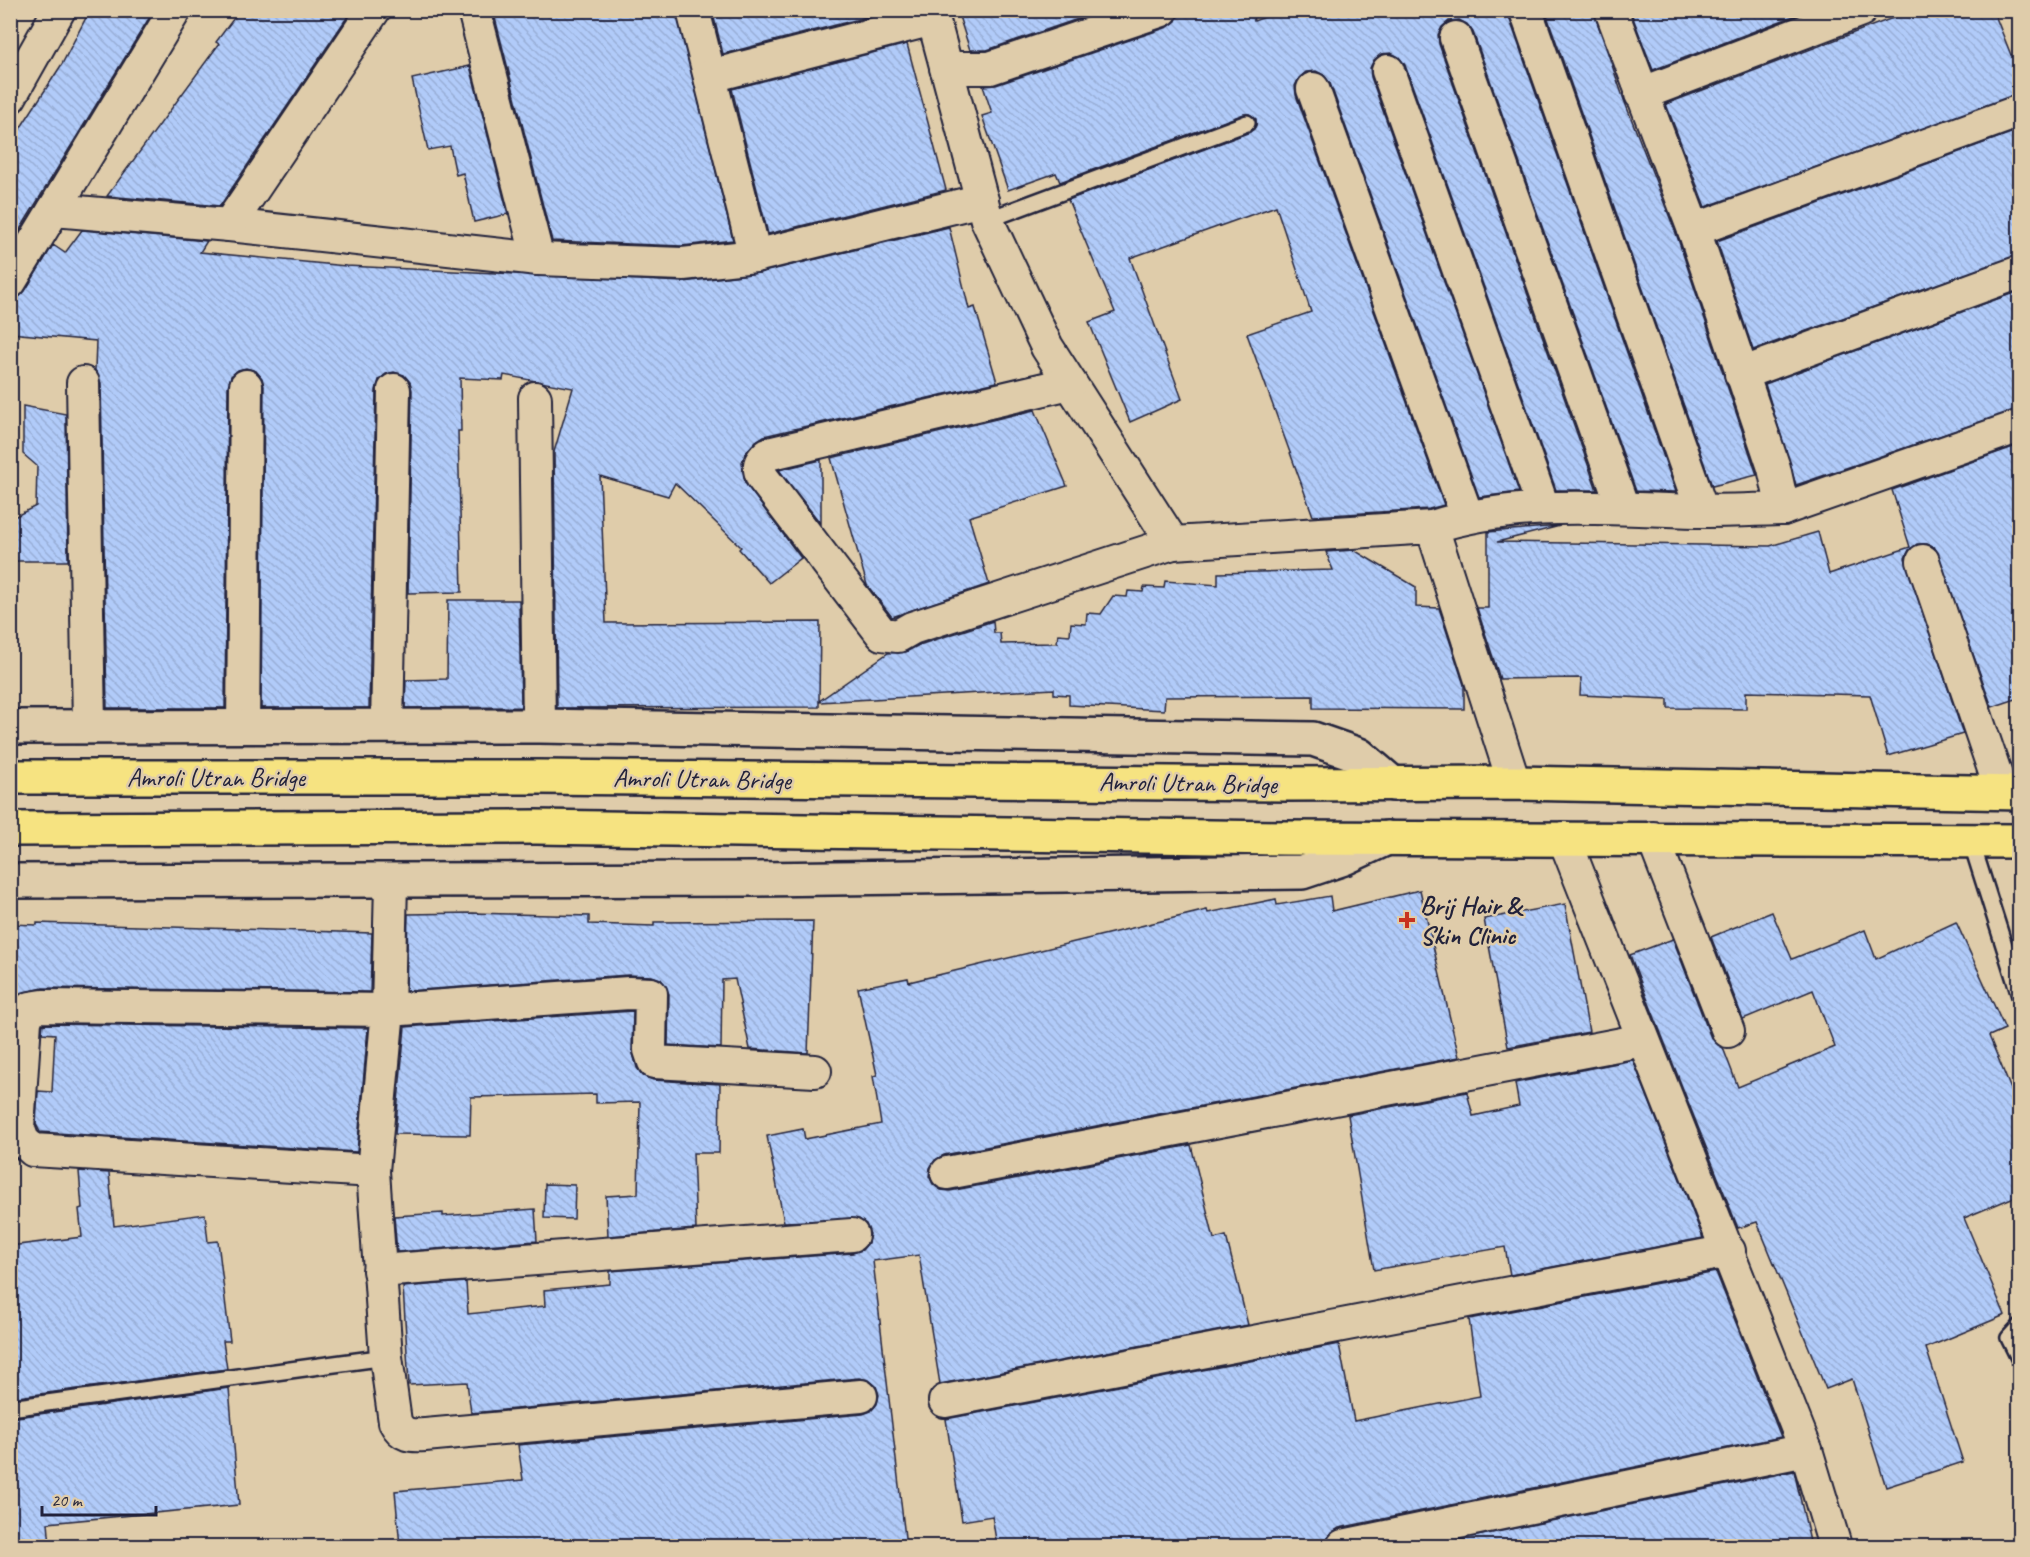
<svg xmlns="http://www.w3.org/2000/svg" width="2030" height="1557" font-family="Caveat,sans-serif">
  <defs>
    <pattern id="building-back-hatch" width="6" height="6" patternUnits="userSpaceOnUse" patternTransform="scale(1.5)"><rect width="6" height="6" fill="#b1cbf9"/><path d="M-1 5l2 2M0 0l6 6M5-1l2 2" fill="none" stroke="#98aed6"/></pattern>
  </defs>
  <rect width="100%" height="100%" fill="#dfccaa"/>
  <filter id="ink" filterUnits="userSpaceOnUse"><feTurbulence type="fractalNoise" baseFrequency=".0167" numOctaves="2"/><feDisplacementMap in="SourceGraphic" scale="12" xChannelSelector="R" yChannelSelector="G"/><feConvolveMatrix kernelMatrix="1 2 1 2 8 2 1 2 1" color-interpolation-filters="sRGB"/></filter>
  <g filter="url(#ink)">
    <g fill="url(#building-back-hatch)" stroke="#22223b" stroke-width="1.5">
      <polygon points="90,10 154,10 10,246 10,144 62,64"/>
      <polygon points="240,10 352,10 220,206 107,196 219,44 216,42"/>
      <polygon points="493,10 676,10 733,240 682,246 552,241"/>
      <polygon points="712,10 894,10 723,54"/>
      <polygon points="957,10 1104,10 987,50 970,50"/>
      <polygon points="1180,10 1252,10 1254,21 1284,10 1509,10 1510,20 1676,492 1636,491 1473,32 1467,24 1459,20 1449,21 1442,27 1438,35 1439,44 1597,490 1556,490 1405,65 1399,57 1391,53 1381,54 1374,60 1370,68 1371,77 1519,492 1479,497 1330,83 1324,75 1316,71 1306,72 1299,78 1295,86 1296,95 1444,505 1429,509 1313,516 1247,334 1311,312 1276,206 1130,258 1182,399 1130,422 1089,322 1115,312 1068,200 1250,132 1256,125 1256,119 1249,114 1244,114 1060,182 1056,173 1008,190 982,116 992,113 983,86 996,85 1168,27 1176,21"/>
      <polygon points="1545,10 1593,10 1624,100 1677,236 1757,475 1712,486"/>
      <polygon points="1630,10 1798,10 1799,14 1653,70"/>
      <polygon points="1914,10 1993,10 2011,55 2019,52 2019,94 1705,207 1666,104"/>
      <polygon points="907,44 946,190 768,234 732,89"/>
      <polygon points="470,66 508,214 474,222 463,173 456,175 450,146 428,150 412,79"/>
      <polygon points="2019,130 2019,255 1753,350 1717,241"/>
      <polygon points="949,227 969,309 975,307 997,382 764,436 756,441 746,452 742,462 745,483 801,558 769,583 739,549 741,547 675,483 668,496 600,476 606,623 820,622 819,701 888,653 906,652 919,645 993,621 994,633 1000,633 1001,644 1057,643 1058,634 1070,635 1071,623 1086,624 1087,613 1101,614 1113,596 1127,597 1128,591 1143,592 1144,587 1164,588 1165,581 1218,585 1218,573 1333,570 1326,552 1354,550 1416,587 1416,607 1439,608 1464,685 1464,709 1313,708 1313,696 1165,697 1164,710 1069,705 1069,695 1054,694 1054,689 819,702 819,707 557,708 554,452 573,388 504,375 503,380 460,378 461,431 458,431 462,592 408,593 412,390 410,382 404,375 394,372 386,374 379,380 376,390 369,708 261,708 264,386 262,378 256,371 246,368 238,370 231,376 228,386 225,708 107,708 101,383 95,370 96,341 10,333 10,300 19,297 25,291 53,245 65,253 82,230 207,241 200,252 346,266 683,282 759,273"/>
      <polygon points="2019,291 2019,409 1796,485 1765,384"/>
      <polygon points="23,406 66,414 68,561 10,561 10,519 36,506 37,466 23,454"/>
      <polygon points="1035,410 1067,486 969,517 989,584 892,617 867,585 831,458"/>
      <polygon points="2019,445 2019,698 1992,707 1935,548 1927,544 1917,544 1909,550 1905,558 1963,734 1888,756 1870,695 1746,692 1746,709 1668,708 1668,699 1580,695 1581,678 1500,679 1477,608 1488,608 1488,532 1560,526 1497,542 1770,546 1818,532 1829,574 1910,547 1892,490"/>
      <polygon points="821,460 821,524 779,470"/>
      <polygon points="448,600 519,600 521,707 405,708 406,680 447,679"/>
      <polygon points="1420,890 1459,1057 944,1155 935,1160 930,1168 929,1176 933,1184 941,1190 950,1191 1191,1145 1214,1239 1226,1236 1248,1325 940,1384 919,1255 873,1261 906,1546 400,1546 395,1491 523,1480 518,1445 863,1414 871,1411 877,1404 879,1395 876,1386 869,1380 859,1378 471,1413 467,1382 409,1385 403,1287 466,1282 468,1314 545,1306 544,1290 610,1284 610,1271 853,1253 862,1250 868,1243 870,1234 866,1224 859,1219 784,1222 767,1136 803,1129 805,1139 881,1124 873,1076 877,1075 858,988 908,978 909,982 1207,910 1208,913 1276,899 1277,905 1330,896 1332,911"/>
      <polygon points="1565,904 1589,1032 1508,1047 1484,919"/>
      <polygon points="1772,912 1792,959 1865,930 1876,959 1956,922 2005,1029 1989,1036 2019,1109 2019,1195 1964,1218 2005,1315 1926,1348 1963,1462 1886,1487 1852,1379 1826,1389 1757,1222 1738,1228 1630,955 1673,939 1711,1038 1723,1048 1738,1087 1835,1047 1813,990 1743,1019 1711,937"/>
      <polygon points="473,913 589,916 589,924 654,926 654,922 813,921 808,1053 750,1049 735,979 722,980 721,1048 668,1045 669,994 661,979 652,976 628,975 406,991 408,914"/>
      <polygon points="37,923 372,933 370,992 43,988 19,994 10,1009 10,924 37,925"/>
      <polygon points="633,1011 632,1050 637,1068 643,1076 653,1080 720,1084 719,1153 693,1153 696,1229 608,1236 606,1196 638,1194 640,1102 596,1103 596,1094 471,1097 470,1135 395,1134 405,1027"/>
      <polygon points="43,1024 368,1028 357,1152 40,1132 36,1124 38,1091 52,1092 55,1034 42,1033"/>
      <polygon points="1633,1060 1703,1238 1510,1275 1505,1247 1374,1270 1348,1115 1467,1092 1473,1116 1519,1106 1515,1083"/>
      <polygon points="79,1171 109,1173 114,1226 205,1214 208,1242 218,1241 230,1341 223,1341 227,1369 10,1398 10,1246 82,1237 79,1209 82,1208"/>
      <polygon points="545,1184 575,1185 574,1219 544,1218"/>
      <polygon points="535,1209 537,1241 397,1252 394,1216 443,1213 443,1216"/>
      <polygon points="1716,1272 1781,1437 1339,1528 1331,1533 1325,1546 997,1546 992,1516 962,1521 946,1419 1339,1344 1354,1421 1480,1396 1469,1319"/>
      <polygon points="229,1388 239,1505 48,1523 50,1546 10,1546 10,1418"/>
      <polygon points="1794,1471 1811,1546 1454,1546 1453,1541"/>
    </g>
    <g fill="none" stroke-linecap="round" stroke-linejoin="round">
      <defs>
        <g id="lane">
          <polyline points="987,220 1247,123"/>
          <polyline points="1971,841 2020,996"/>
          <polyline points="2020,1326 2009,1338 2020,1360"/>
          <polyline points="10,1408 386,1357"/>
        </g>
        <g id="street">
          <polyline points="474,10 538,259"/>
          <polyline points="693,10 755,256"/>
          <polyline points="931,10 987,220 1047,347 1173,543 1432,527 1514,783"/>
          <polyline points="1527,14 1702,511"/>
          <polyline points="1456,38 1623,508"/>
          <polyline points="946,68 990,68 1162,10"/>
          <polyline points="1388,71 1543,507"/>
          <polyline points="711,76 933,19"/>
          <polyline points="1313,89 1467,516"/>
          <polyline points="1641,94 1861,10"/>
          <polyline points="10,97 59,10"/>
          <polyline points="54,210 229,225 538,259 683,264 755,256 982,200"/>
          <polyline points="229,225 374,10"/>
          <polyline points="1694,230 2020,111"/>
          <polyline points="10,282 175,10"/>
          <polyline points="1741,374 2020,272"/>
          <polyline points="83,383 89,725"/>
          <path d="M1070,383l-302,71c-9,8 -10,12 -6,23l120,157 16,2 14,-8 261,-85"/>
          <polyline points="535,398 539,726"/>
          <polyline points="1783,509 2020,426"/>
          <path d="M1432,527c87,-28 178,-18 268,-16 28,0 55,-1 83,-2l-9,-41 -80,-238 -83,-220"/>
          <polyline points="1923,561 2002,793"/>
          <polyline points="387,726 394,390"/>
          <polyline points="243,727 246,386"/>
          <polyline points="1564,838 1806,1450 1835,1546"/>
          <polyline points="1653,838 1728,1031"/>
          <path d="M391,882l-3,128 -15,161 13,186 9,65c7,14 16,14 30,13l436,-39"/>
          <polyline points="373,1171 33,1150 23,1141 18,1127 25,1021 30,1008 43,1006 388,1010 629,993 651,994 650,1050 654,1062 815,1071"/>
          <polyline points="947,1173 1643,1040"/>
          <polyline points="379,1271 852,1235"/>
          <polyline points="945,1401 1729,1251"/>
          <polyline points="1343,1546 1806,1450"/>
        </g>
        <g id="secondary">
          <polyline points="10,727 539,726 1313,739 1359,755 1393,784"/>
          <polyline points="10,881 758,879 1302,872 1344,858 1387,838"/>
        </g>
        <g id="primary">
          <polyline points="10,777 539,777 1286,784 1514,783 2020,793"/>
          <polyline points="10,829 536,827 1286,838 2020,841"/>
        </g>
      </defs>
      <use href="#lane" stroke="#22223b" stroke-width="20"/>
      <use href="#street" stroke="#22223b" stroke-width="36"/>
      <use href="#secondary" stroke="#22223b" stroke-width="38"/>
      <use href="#primary" stroke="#22223b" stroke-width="38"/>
      <use href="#lane" stroke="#dfccaa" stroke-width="15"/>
      <use href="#street" stroke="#dfccaa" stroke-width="32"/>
      <use href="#secondary" stroke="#dfccaa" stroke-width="33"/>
      <use href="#primary" stroke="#f6e381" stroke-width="33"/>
    </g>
  </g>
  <path fill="#c8321e" stroke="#dfccaa" stroke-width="2" d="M1404 911h6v6h6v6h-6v6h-6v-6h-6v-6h6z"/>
  <g text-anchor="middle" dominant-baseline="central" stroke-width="5" stroke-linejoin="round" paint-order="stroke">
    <g font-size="26" fill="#22223b" stroke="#dfccaa">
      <text x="216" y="777">Amroli Utran Bridge</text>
      <text transform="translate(702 779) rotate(1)">Amroli Utran Bridge</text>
      <text transform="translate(1188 783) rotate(1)">Amroli Utran Bridge</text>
    </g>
    <g font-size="26" font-weight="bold" fill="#22223b" stroke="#dfccaa" text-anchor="start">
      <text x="1420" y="905">Brij Hair &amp;<tspan x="1420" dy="30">Skin Clinic</tspan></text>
    </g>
  </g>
  <rect width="2030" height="1557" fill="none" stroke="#dfccaa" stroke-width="36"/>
  <rect x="18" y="18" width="1994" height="1521" fill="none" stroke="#22223b" stroke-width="2" filter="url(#ink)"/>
  <path d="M42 1506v9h114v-9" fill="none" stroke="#22223b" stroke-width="3"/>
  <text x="51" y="1506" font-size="18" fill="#22223b" stroke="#dfccaa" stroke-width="4.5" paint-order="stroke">20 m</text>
</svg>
